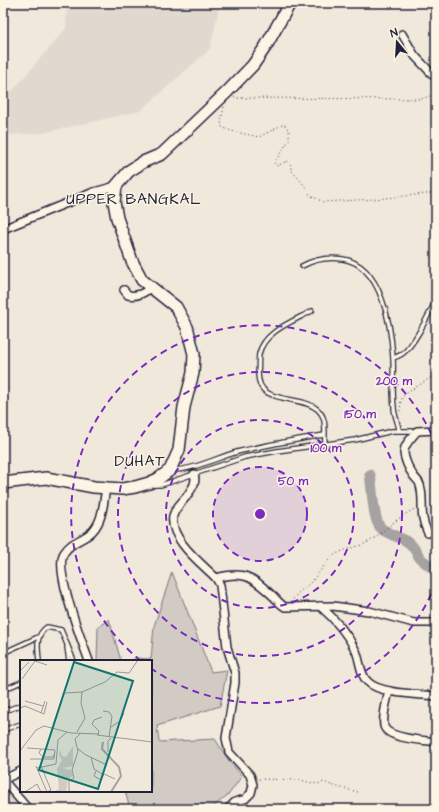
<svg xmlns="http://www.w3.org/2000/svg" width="439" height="812" font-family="'Architects Daughter',sans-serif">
  <rect width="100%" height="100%" fill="#efe8db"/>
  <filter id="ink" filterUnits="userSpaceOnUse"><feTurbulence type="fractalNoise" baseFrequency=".025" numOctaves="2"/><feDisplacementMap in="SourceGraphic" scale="8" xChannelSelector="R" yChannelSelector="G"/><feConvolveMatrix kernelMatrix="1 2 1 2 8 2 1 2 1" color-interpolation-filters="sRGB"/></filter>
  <g filter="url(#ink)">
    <g fill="#e0d9cf">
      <polygon points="67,3 220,3 210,49 140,111 42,133 3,135 3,102 66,28"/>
      <polygon points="3,778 30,809 3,809"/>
    </g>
    <g fill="#d1cbc3" stroke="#7a767f">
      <polygon points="172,572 211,672 227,670 220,706 157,726 159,742 215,739 229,761 242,776 229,794 214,806 214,809 130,809 125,791 151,791 151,661 130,661 136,658 151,659 154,626"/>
      <polygon points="109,619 121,661 97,661 98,627"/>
    </g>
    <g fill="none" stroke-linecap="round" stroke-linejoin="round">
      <path stroke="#a6a2a2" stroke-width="11" d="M370,475c3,14 2,46 12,54 8,6 18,8 26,13 6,4 8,11 13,17 5,4 10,8 15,12"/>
      <defs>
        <g id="lane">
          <path d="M302,266c13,-7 27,-9 41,-7 39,6 48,67 50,99 1,16 -1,33 1,49 0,8 4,15 5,23"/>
          <path d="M312,311c-18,10 -48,20 -53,43 -1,6 0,12 -1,18 0,8 2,17 10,21 14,8 37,6 49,16 11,9 7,23 8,35"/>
          <path d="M393,358c3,-1 6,-2 9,-4 12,-8 27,-40 34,-54"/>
          <path d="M172,470c22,0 44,-12 65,-18 28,-7 58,-12 87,-17"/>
          <polyline points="151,485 161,485 245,457 277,451 355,440 392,431 416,431"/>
          <polyline points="67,647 69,661"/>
          <polyline points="3,653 38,637"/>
          <path d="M39,661c-1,-13 -4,-26 8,-34l14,3 13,31"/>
          <polyline points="3,690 21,682"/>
          <polyline points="3,710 10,709 21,705"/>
          <polyline points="3,730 21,724"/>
        </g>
        <g id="street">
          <polyline points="402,34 415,56 434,76"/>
          <polyline points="3,229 94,192 116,186"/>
          <path d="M124,290l4,5c9,2 16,-2 24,-8"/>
          <path d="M194,474c3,9 -2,14 -7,22 -5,6 -12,12 -14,20 -4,23 28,47 43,62l4,7 7,62 8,26v10l-9,55 3,14 21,23 3,10 -2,8 -6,6 -10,3 -7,7"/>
          <path d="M428,533c-10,-19 -3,-31 -8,-48 -1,-5 -5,-6 -7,-10 -4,-5 -9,-17 -9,-23 0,-8 9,-15 13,-21l19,-1"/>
          <path d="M216,578c29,-8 36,-1 57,18 4,4 7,8 12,11l48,-1 36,5 45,12h22"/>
          <path d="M320,606c15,13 27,27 36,45 4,9 4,24 12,31 12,12 51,12 68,14"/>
          <path d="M89,661c-7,-20 -36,-92 -25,-108 6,-10 15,-12 24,-18 15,-10 15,-31 18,-47"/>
          <path d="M389,691c-2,10 -7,24 -5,35 3,13 40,14 52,16"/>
          <polyline points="3,780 28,809"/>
          <polyline points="3,780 21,771"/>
        </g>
        <polyline id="secondary" points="3,483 46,478 94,487 122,489 135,487 149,483 158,479 170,470 179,450 184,407 193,373 194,354 187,327 176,307 142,280 132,261 117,218 114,202 116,186 129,171 143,162 162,154 227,92 253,65 266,46 290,3"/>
      </defs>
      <use href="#lane" stroke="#22223b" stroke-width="6"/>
      <use href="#street" stroke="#22223b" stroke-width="10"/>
      <use href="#secondary" stroke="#22223b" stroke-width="14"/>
      <g stroke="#22223b" stroke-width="1" stroke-dasharray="1 3" stroke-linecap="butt">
        <polyline points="234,97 236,98 421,99 430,96 435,92 435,82"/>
        <polyline points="224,107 221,121 222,127 231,131 259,137 284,124 289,131 289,140 274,163 277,166 287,161 291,165 291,170 305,186 310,195 323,202 375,199 436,193"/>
        <polyline points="400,411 401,400 404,395 436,374"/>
        <path d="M293,599c5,-7 12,-11 18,-17 9,-9 16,-24 27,-29 12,-6 24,-6 35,-14 14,-10 26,-23 42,-30"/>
        <path d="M259,779l41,1 17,4 7,-2c10,5 23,7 34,10"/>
      </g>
      <use href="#lane" stroke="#fcf5e5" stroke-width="3.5"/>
      <use href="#street" stroke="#fcf5e5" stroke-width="7"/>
      <use href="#secondary" stroke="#fcf5e5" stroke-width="11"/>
    </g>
  </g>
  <circle cx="260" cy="514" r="47" fill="#7b2cbf" fill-opacity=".12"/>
  <g fill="none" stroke="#7b2cbf" stroke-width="2" stroke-dasharray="7 5">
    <circle cx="260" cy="514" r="47"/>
    <circle cx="260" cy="514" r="94"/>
    <circle cx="260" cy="514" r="142"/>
    <path d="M436 583A189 189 0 0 1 152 669M141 661A189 189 0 1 1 436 445"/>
  </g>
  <g text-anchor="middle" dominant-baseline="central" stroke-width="3" stroke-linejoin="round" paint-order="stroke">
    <g font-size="15" letter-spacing="1" fill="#22223b" stroke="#fcf5e5">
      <text x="134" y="199">UPPER BANGKAL</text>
      <text x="140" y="461">DUHAT</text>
    </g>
  </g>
  <g transform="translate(20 660)">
    <rect width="132" height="132" fill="#efe8db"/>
    <path d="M53,86v20l-10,2 8,2 2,6 -5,3 -2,13h-13l6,-3 -2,-20 5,-9 -3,-5 1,-5 2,6 4,1z" fill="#d1cbc3"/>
    <path fill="none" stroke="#a6a2a2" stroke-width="2" d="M83,82l-1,7 17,18 2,9 -10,16"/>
    <path fill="none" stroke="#9d999b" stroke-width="1" d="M12,0l15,5M0,11l9,-9M2,19l13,-18M45,33l17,-1M5,41l18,5M0,48l5,-2 19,8 3,-12M83,51l6,1 3,4 -3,21M21,53l4,-12M91,67l9,-6 4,-8M57,72l8,-14 -4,-15 1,-11 23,-10 12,-10 12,1 9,-13M77,75l55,7M78,75l1,-4 -7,-7 2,-4 8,-3M7,88l28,2M21,89l-2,4 4,4h10l2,-4M58,89l8,6 21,10M0,91l16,-21 8,-4 27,7 28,1M88,92v-11l3,-3M71,97l3,12 10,6M10,99h24l1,-9M16,106l11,26M21,106l10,24 -4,2M17,108l19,-4 2,-24 9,-8M76,111l-2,5 7,4 3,-6 11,5M5,132l12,-8 4,8M49,132v-11l5,-3 -2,-8 6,-19 -3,-12 5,-5"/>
    <path fill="#0f766e" fill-opacity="0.15" stroke="#0f766e" stroke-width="2" d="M54,2l59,19 -35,108 -59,-19z"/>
    <rect width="132" height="132" fill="none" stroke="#22223b" stroke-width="2"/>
  </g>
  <circle cx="260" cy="514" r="6" fill="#7b2cbf" stroke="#fcf5e5" stroke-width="2"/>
  <g font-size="12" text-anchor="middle" font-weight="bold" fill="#7b2cbf" stroke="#fcf5e5" stroke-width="3" stroke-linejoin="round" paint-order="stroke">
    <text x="394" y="385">200 m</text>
    <text x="360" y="418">150 m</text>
    <text x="326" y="452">100 m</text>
    <text x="293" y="485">50 m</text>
  </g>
  <rect width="439" height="812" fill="none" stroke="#fcf5e5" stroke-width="16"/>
  <rect x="8" y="8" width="423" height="796" fill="none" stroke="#22223b" stroke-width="1.5" filter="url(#ink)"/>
  <g transform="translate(397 42) rotate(342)" stroke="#fcf5e5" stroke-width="3" paint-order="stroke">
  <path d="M0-3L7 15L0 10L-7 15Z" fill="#22223b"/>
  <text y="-6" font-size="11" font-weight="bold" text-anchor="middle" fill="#22223b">N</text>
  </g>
</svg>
